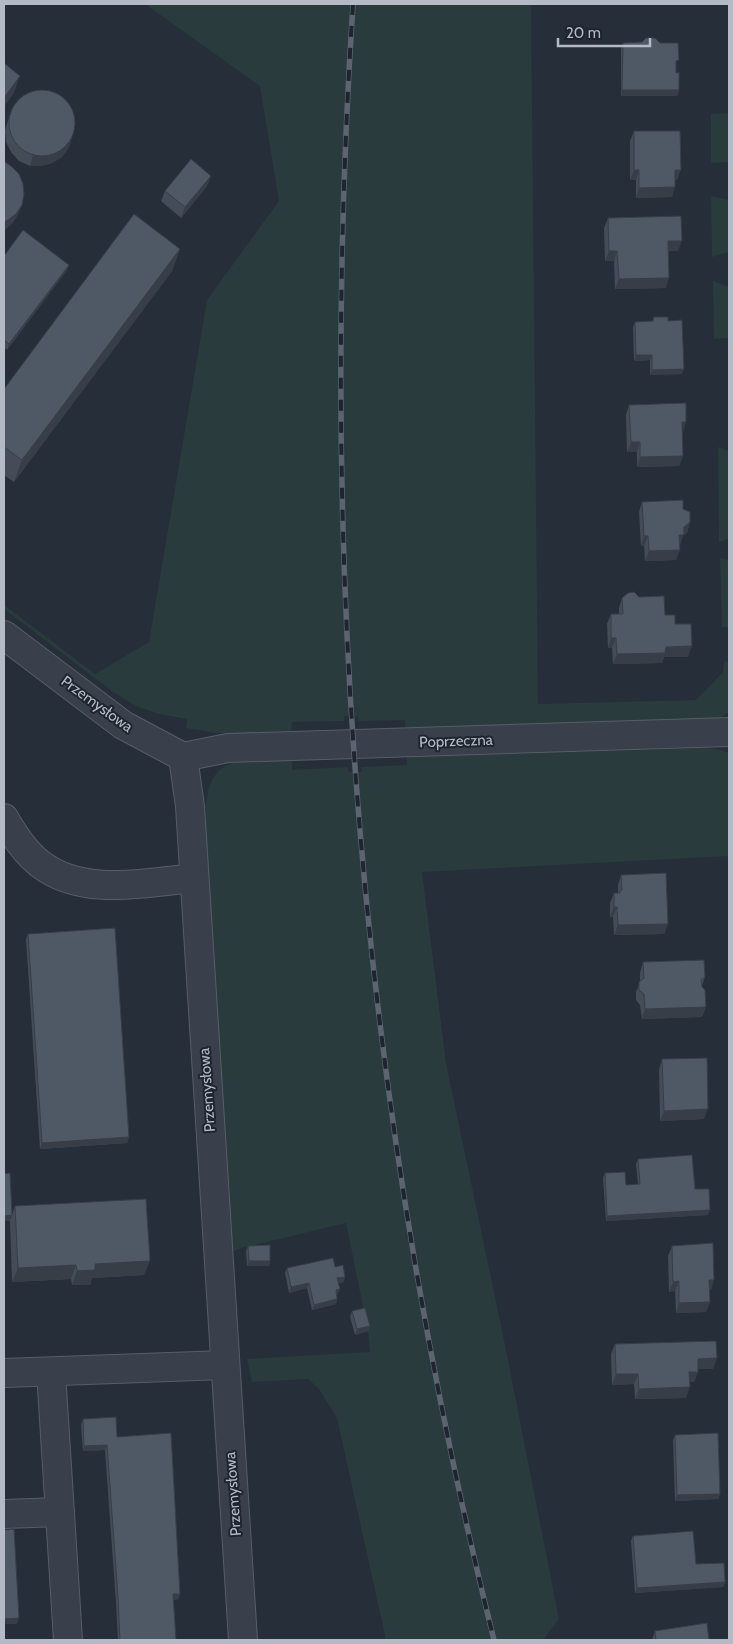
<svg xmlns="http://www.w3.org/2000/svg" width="733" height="1644" font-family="Cabin,sans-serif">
  <rect width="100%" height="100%" fill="#262e3a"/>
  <g fill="#293b3c">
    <polygon points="145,4 531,4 538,704 696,700 723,672 724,661 729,662 729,712 722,717 712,719 406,729 405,720 358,721 358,716 344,716 344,721 292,722 291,731 231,734 216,733 186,728 187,719 159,714 136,706 113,692 4,609 4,605 95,674 149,642 207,300 279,201 260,86"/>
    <polygon points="729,113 729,162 711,163 711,114"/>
    <polygon points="711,196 729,200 729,252 712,257"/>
    <polygon points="713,281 729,287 729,338 714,339"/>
    <polygon points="718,447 729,451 729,539 719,542"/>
    <polygon points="720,558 729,560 729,627 722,627"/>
    <path d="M706,748l11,1 12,4v103l-307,16 24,191 58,277 55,279 -16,21h-157l-49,-222 -18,-29 -11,-10 -56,3 -5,-23 123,-7 -2,-21 -22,-108 -105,25 -9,4 -25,-407c-1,-29 -8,-76 30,-83 18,-3 37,-2 55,-3v11l56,-3v5h14l-1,-5 46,-2v-8z"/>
  </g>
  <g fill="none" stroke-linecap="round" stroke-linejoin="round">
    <defs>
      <g id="minor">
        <polyline points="4,635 123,725 183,757"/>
        <polyline points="183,757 190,806 243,1640"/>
        <polyline points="183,757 228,748 729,732"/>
        <path d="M4,818c8,14 22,35 35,45 42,34 106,20 155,15"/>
        <polyline points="51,1372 68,1640"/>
        <polyline points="4,1373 225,1365"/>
        <polyline points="4,1514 60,1512"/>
      </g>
    </defs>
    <use href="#minor" stroke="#585e68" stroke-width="30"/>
    <use href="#minor" stroke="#3a404b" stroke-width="28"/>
    <defs>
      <path id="rail" d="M353,4c-36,552 7,1099 141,1636"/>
    </defs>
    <use href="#rail" stroke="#5c6471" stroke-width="5.5"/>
    <use href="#rail" stroke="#1f252f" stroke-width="4" stroke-dasharray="11" stroke-linecap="butt"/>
  </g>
  <g fill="#444c57">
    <polygon points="623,43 677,65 676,65 676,73 679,90 677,96 621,96 621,48"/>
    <polygon points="12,109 72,137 69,147 62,157 52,163 41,166 30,166 19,161 11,152 6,142 5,130"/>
    <polygon points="634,131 677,180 675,180 672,197 636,198 636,180 630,180 630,141"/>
    <polygon points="207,186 181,218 161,201 165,191"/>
    <polygon points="608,218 678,251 669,251 666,288 615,289 614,261 605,261 604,228"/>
    <polygon points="180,249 172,271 14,482 4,475 4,389"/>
    <polygon points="4,256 69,265 67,270 7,350 4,347"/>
    <polygon points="654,317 668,321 682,374 650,375 650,360 634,361 633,327 635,322 652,321"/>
    <polygon points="629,405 683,432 683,456 679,466 637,467 637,452 627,452 626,415"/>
    <polygon points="642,502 690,522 687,533 683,535 680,545 676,560 645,561 644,546 641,546 639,512"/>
    <polygon points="639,597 665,615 675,624 688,657 664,657 662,663 613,664 612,648 608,648 607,624 611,614 619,614 619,608 622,598"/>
    <polygon points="621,875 668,924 664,934 614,935 613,917 610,917 610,903 614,893 618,893 618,885"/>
    <polygon points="28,934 129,1137 127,1143 40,1149 26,939"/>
    <polygon points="643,962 705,977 702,985 706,1007 702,1017 642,1019 640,1005 636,1000 636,992 640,982 640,973"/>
    <polygon points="662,1059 704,1119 660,1121 659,1070"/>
    <polygon points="638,1159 695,1189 708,1215 606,1221 603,1178 605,1173 626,1185 638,1184 636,1164"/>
    <polygon points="4,1174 12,1215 15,1206 144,1275 92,1278 90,1285 72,1285 71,1279 12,1282 10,1221 4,1221"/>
    <polygon points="248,1246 270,1261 269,1266 247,1266 246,1251"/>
    <polygon points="672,1246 711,1290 709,1290 710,1302 706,1312 676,1313 675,1291 669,1292 668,1256"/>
    <polygon points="335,1267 344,1282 338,1283 338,1294 337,1295 337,1299 336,1304 312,1310 307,1288 289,1293 285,1273 287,1268"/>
    <polygon points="352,1311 370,1326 368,1331 355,1335 350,1317"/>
    <polygon points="615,1344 713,1369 698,1369 698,1372 694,1382 690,1382 686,1398 635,1399 634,1384 612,1385 611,1354"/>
    <polygon points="83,1419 117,1437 180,1594 178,1599 173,1600 176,1640 118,1640 116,1603 105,1450 83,1451 81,1425"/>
    <polygon points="675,1435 720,1494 718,1499 675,1501 673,1440"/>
    <polygon points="633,1536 696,1564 725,1582 723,1587 635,1593 631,1541"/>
    <polygon points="655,1631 709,1640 652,1640"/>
  </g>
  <g fill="#373e47">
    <polygon points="20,76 14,93 4,107 4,98"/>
    <polygon points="622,90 679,90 677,96 621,96"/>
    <polygon points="72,137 69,147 62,157 52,163 41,166 30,166 33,155"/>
    <polygon points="634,170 639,170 636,180 630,180"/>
    <polygon points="675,170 681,170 677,180 671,180"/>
    <polygon points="211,176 207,186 181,218 185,207"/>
    <polygon points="675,187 672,197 636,198 639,188"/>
    <polygon points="22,205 18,215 12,224 4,231 4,222"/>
    <polygon points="668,241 682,241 678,251 665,251"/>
    <polygon points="180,249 172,271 14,482 22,460"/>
    <polygon points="609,251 617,251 614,261 605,261"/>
    <polygon points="69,265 67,270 7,350 9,344"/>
    <polygon points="669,278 666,288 615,289 619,279"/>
    <polygon points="636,355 652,355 650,360 634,361"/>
    <polygon points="684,369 682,374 650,375 652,370"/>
    <polygon points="682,422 686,422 683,432"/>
    <polygon points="631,442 640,442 637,452 627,452"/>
    <polygon points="683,456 679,466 637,467 640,457"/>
    <polygon points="690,522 687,533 683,535 680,545 679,535 684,527"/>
    <polygon points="644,536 648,536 644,546 641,546"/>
    <polygon points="680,550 676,560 645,561 649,551"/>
    <polygon points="611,638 616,638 612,648 608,648"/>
    <polygon points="692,646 688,657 664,657 662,663 613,664 617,654 666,647"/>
    <polygon points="614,907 617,907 613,917 610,917"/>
    <polygon points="668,924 664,934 614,935 618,925"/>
    <polygon points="706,1007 702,1017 642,1019 645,1009"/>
    <polygon points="708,1109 704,1119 660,1121 664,1111"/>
    <polygon points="129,1137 127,1143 40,1149 42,1143"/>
    <polygon points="710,1210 708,1215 606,1221 607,1216"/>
    <polygon points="12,1215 10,1221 4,1221 4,1216"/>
    <polygon points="150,1261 144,1275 92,1278 90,1285 72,1285 77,1271 95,1264"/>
    <polygon points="249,1261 270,1261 269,1266 247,1266"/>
    <polygon points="76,1265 71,1279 12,1282 18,1268"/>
    <polygon points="345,1277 344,1282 335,1284 337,1278"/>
    <polygon points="709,1280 714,1280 711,1290 705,1290"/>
    <polygon points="679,1281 675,1291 669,1292 673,1282"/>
    <polygon points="309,1283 307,1288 289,1293 291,1287"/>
    <polygon points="340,1289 338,1294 334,1295 336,1290"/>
    <polygon points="337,1299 336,1304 312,1310 314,1305"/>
    <polygon points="710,1302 706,1312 676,1313 679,1303"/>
    <polygon points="370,1326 368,1331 355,1335 357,1329"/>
    <polygon points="717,1358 713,1369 694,1369 698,1359"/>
    <polygon points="689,1372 698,1372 694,1382 686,1382"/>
    <polygon points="616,1374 638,1374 634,1384 612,1385"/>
    <polygon points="690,1387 686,1398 635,1399 639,1389"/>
    <polygon points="107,1445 105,1450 83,1451 84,1446"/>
    <polygon points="720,1494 718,1499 675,1501 677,1495"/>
    <polygon points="725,1582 723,1587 635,1593 637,1588"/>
    <polygon points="173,1594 180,1594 178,1599 171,1600"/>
    <polygon points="19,1618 17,1624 4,1624 4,1619"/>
  </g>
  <g fill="#4f5865" stroke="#373e47">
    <polygon points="646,38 655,38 660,43 678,43 679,60 676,61 676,73 679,72 679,90 622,90 623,43 642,42"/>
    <polygon points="4,63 20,76 4,98"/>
    <circle cx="42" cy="123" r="33"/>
    <polygon points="634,131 680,131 681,170 675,170 675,187 639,188 639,170 634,170"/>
    <polygon points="191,159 211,176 185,207 165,191"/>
    <polygon points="4,161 12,167 19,174 23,184 24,194 22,205 16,214 8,220 4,222"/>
    <polygon points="134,214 180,249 22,460 4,447 4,389"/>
    <polygon points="681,216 682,241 668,241 669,278 619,279 617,251 609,251 608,218"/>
    <polygon points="23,230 69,265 9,344 4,340 4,256"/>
    <polygon points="654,317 668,317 668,321 682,320 684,369 652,370 652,355 636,355 635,322 653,321"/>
    <polygon points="686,403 686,422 682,422 683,456 640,457 640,442 631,442 629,405"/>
    <polygon points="683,500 683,509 690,512 690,522 684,527 684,535 679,535 680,550 649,551 648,536 644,536 642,502"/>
    <polygon points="634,592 639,597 664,596 665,615 675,615 675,624 691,624 692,646 666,647 665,653 617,654 616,638 611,638 611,614 623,614 622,598 628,593"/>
    <polygon points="666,873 668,924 618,925 617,907 614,907 614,893 620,893 620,890 622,890 621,875"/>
    <polygon points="115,928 129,1137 42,1143 28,934"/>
    <polygon points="704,960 705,977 701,980 702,987 705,990 706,1007 645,1009 644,994 639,990 639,982 644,978 643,962"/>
    <polygon points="707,1058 708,1109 664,1111 662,1059"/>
    <polygon points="692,1155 695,1189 709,1189 710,1210 607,1216 605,1173 625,1172 626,1185 640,1184 638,1159"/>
    <polygon points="10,1173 12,1215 4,1216 4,1174"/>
    <polygon points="146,1199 150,1261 95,1264 95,1270 77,1271 76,1265 18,1268 15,1206"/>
    <polygon points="713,1243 714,1280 709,1280 710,1302 679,1303 679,1281 673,1282 672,1246"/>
    <polygon points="270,1245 270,1261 249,1261 248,1246"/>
    <polygon points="333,1258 335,1267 343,1265 345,1277 337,1278 340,1289 336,1290 337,1299 314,1305 309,1283 291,1287 287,1268"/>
    <polygon points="365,1308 370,1326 357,1329 352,1311"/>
    <polygon points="716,1341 717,1358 698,1359 698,1372 689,1372 690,1387 639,1389 638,1374 616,1374 615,1344"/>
    <polygon points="116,1417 117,1437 171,1433 180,1594 173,1594 176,1640 120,1640 118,1597 107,1445 84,1446 83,1419"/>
    <polygon points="718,1433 720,1494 677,1495 675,1435"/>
    <polygon points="14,1529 19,1618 4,1619 4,1530"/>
    <polygon points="693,1531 696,1564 724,1563 725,1582 637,1588 633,1536"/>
    <polygon points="707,1623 709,1640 656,1640 655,1631"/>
  </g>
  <g text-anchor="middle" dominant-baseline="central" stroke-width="4" stroke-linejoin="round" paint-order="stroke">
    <g font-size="15" fill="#b5bbc6" stroke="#1f252f">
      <text transform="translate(97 704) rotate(36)">Przemysłowa</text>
      <text transform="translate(456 741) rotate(-2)">Poprzeczna</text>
      <text transform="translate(207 1090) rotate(-94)">Przemysłowa</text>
      <text transform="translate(233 1494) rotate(-94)">Przemysłowa</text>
    </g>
  </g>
  <rect width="733" height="1644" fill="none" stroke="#b5bbc6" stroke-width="10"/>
  <path d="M558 38v8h92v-8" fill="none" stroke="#b5bbc6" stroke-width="2.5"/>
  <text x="566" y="38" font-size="15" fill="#b5bbc6" stroke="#1f252f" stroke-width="4" paint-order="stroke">20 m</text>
</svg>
